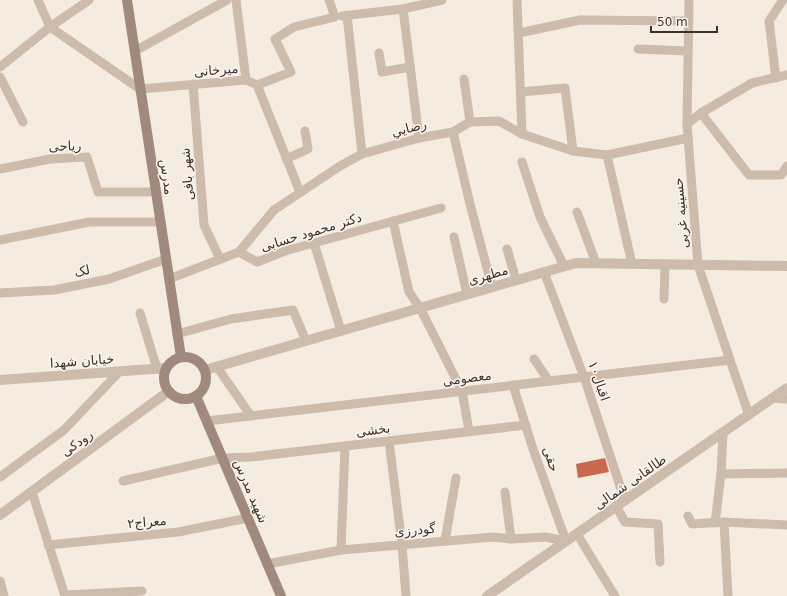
<svg xmlns="http://www.w3.org/2000/svg" width="787" height="596" font-family="'DejaVu Sans','Noto Sans Arabic',sans-serif">
  <rect width="100%" height="100%" fill="#f4ebe1"/>
  <polygon fill="#c8694b" points="605,458 609,472 578,478 576,464"/>
  <g fill="none" stroke-linecap="round" stroke-linejoin="round">
    <g stroke="#cdbbac" stroke-width="9">
      <polyline points="38,0 50,27 140,89 246,80 257,85 291,72 275,39 294,27 335,17 329,0"/>
      <polyline points="236,0 246,80"/>
      <polyline points="517,0 522,134"/>
      <polyline points="689,0 687,124 698,265 730,360 749,415"/>
      <polyline points="403,9 419,138"/>
      <polyline points="347,15 362,154"/>
      <polyline points="342,16 403,9 442,0"/>
      <polyline points="519,33 580,20 688,21"/>
      <polyline points="638,49 688,51"/>
      <polyline points="135,51 227,0"/>
      <polyline points="379,53 382,72 410,67"/>
      <polyline points="0,67 50,27 89,0"/>
      <polyline points="0,77 23,122"/>
      <polyline points="776,78 769,21 783,0"/>
      <polyline points="464,79 470,122"/>
      <polyline points="193,84 204,225 220,259"/>
      <polyline points="257,85 300,192"/>
      <polyline points="521,92 565,88 573,151"/>
      <polyline points="701,113 749,175 781,175 787,166"/>
      <polyline points="687,124 701,113 752,83 787,75"/>
      <polyline points="453,132 470,204 492,287"/>
      <polyline points="607,155 632,264"/>
      <polyline points="286,159 308,149 305,131"/>
      <polyline points="522,162 540,217 564,266"/>
      <polyline points="0,169 50,159 87,157 98,192 156,192"/>
      <polyline points="577,212 596,263"/>
      <polyline points="393,221 409,292 420,308 462,391 469,431"/>
      <polyline points="454,237 467,294"/>
      <polyline points="0,240 89,222 160,222"/>
      <polyline points="314,243 341,331"/>
      <polyline points="507,249 516,280"/>
      <polyline points="239,252 257,262 285,251 441,208"/>
      <polyline points="544,272 584,377 625,501"/>
      <polyline points="169,279 239,252 274,210 340,166 362,154 419,138 453,132 470,122 499,121 522,134 573,151 607,155 688,138"/>
      <polyline points="0,293 54,290 109,279 166,259"/>
      <polyline points="664,299 665,264"/>
      <polyline points="140,313 157,369"/>
      <polyline points="177,334 231,319 293,310 306,341"/>
      <polyline points="534,359 549,381"/>
      <polyline points="217,367 251,416"/>
      <polyline points="513,385 533,449 566,541"/>
      <polyline points="773,398 787,399"/>
      <polyline points="207,421 730,360"/>
      <polyline points="389,441 402,545 406,596"/>
      <polyline points="721,474 787,473"/>
      <polyline points="0,477 64,430 120,371"/>
      <polyline points="123,481 223,458 251,457 526,425"/>
      <polyline points="32,492 65,596"/>
      <polyline points="505,492 511,539"/>
      <polyline points="616,506 625,522 658,524 660,562"/>
      <polyline points="688,516 692,524 724,522 728,596"/>
      <polyline points="724,522 787,525"/>
      <polyline points="715,523 721,474 723,433"/>
      <polyline points="577,534 615,596"/>
      <polyline points="445,541 456,478"/>
      <polyline points="48,545 178,532 248,518"/>
      <polyline points="341,550 345,446"/>
      <polyline points="267,564 341,550 493,537 511,539 545,537 566,541"/>
      <polyline points="0,581 4,596"/>
      <polyline points="65,595 142,591"/>
    </g>
    <g stroke="#cdbbac" stroke-width="10">
      <polyline points="205,370 576,263 787,266"/>
      <polyline points="0,380 166,368"/>
      <polyline points="0,515 169,391"/>
      <polyline points="487,596 787,388"/>
    </g>
    <g stroke="#a18a7d" stroke-width="10">
      <polyline points="127,0 181,357"/>
      <circle cx="185" cy="378" r="21"/>
      <polyline points="196,396 281,596"/>
    </g>
  </g>
  <g text-anchor="middle" dominant-baseline="central" stroke-width="3" stroke-linejoin="round" paint-order="stroke">
    <g font-size="13" fill="#3b302b" stroke="#fbf5ee">
      <text transform="translate(216 70) rotate(-5)">میرخانی</text>
      <text transform="translate(409 128) rotate(-14)">رضایي</text>
      <text transform="translate(65 146) rotate(-2)">ریاحی</text>
      <text transform="translate(187 174) rotate(-95)">شهر بافی</text>
      <text transform="translate(167 177) rotate(82)">مدرس</text>
      <text transform="translate(681 213) rotate(-95)">حسینیه غربی</text>
      <text transform="translate(311 232) rotate(-17)">دکتر محمود حسابی</text>
      <text transform="translate(82 271) rotate(-12)">لک</text>
      <text transform="translate(488 275) rotate(-16)">مطهری</text>
      <text transform="translate(82 361) rotate(-4)">خیابان شهدا</text>
      <text transform="translate(467 378) rotate(-7)">معصومی</text>
      <text transform="translate(599 381) rotate(71)">اقبال۱۰</text>
      <text transform="translate(373 430) rotate(-7)">بخشی</text>
      <text transform="translate(77 443) rotate(-36)">رودکی</text>
      <text transform="translate(551 459) rotate(71)">حقی</text>
      <text transform="translate(630 482) rotate(-35)">طالقانی شمالی</text>
      <text transform="translate(251 491) rotate(67)">شهید مدرس</text>
      <text transform="translate(147 522) rotate(-5)">معراج۲</text>
      <text transform="translate(415 530) rotate(-5)">گودرزی</text>
    </g>
  </g>
  <path d="M651 26v6h66v-6" fill="none" stroke="#3b302b" stroke-width="2"/>
  <text x="657" y="26" font-size="12" fill="#3b302b" stroke="#fbf5ee" stroke-width="3" paint-order="stroke">50 m</text>
</svg>
